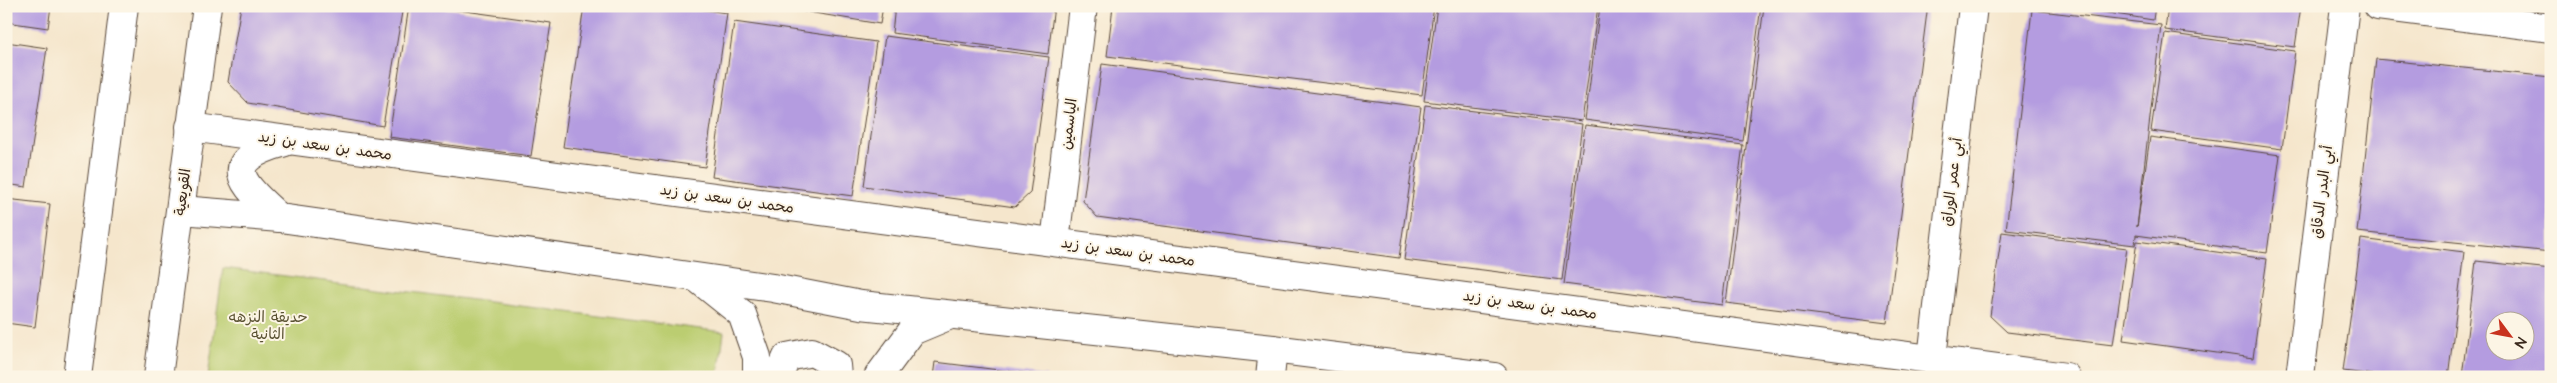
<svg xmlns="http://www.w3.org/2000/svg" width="2557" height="383" font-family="'Architects Daughter','Playpen Sans Arabic',sans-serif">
  <rect width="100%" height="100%" fill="#fcf5e5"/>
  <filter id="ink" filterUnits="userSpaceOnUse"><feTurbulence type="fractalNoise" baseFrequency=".02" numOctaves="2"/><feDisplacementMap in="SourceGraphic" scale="10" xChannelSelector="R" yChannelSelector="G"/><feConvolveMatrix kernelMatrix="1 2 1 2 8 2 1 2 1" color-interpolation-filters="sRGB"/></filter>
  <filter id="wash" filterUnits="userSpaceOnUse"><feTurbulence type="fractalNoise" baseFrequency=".0096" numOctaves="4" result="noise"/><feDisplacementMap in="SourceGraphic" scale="20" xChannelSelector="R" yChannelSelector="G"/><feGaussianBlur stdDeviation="1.12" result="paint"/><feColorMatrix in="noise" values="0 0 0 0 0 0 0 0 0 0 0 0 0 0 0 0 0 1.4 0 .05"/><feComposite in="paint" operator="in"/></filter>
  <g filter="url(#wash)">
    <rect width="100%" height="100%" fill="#f5e6cc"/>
    <polygon fill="#bbcd71" stroke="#7b7c48" points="223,268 724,332 718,377 208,377"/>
    <g id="blocks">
      <g fill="#b49ce0" fill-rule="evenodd">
        <polygon points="6,6 51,6 48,28 6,22"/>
        <polygon points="241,6 403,6 383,126 248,103 228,82"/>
        <polygon points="409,6 429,6 551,23 531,156 389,137"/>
        <polygon points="584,6 677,6 727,13 705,167 563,147"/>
        <polygon points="769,6 807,6 806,12"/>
        <polygon points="809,6 883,6 880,24 808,12"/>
        <polygon points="895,6 1054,6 1048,54 892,33"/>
        <polygon points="1113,6 1434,6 1422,95 1107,56"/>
        <polygon points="1437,6 1598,6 1582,121 1424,101"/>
        <polygon points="1600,6 1761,6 1743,141 1585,120"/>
        <polygon points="1764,6 1923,6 1927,12 1887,323 1726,303"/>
        <polygon points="2064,6 2155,6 2153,20"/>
        <polygon points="2168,6 2301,6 2295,47 2165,30"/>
        <polygon points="2032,10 2161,25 2137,227 2150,137 2280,155 2267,253 2136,235 2135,245 2006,230"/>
        <polygon points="734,22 876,42 853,196 712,177"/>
        <polygon points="2165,33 2295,51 2282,149 2151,131"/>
        <polygon points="885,36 1049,57 1030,193 1015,207 864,186"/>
        <polygon points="6,42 47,48 26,187 6,184"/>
        <polygon points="2376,59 2551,77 2551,252 2357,232"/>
        <polygon points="1102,64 1421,107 1399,258 1097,217 1083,201"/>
        <polygon points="1425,105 1582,124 1562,280 1404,260"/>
        <polygon points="1585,125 1743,145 1722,305 1564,284"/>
        <polygon points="6,199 50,204 35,327 6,323"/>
        <polygon points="2002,232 2127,248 2113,345 2007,332 1990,316"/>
        <polygon points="2361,239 2464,252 2448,377 2391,377 2343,371"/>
        <polygon points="2137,241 2267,259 2253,358 2123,340"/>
        <path d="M2476,261l75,8v108h-89zM2494,320h30v30h-30z"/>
        <polygon points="935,362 1047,376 1047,377 933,377"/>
      </g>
    </g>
  </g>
  <g filter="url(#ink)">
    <use href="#blocks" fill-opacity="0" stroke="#574638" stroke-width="1"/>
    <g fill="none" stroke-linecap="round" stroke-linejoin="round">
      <defs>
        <g id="street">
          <polyline points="2378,6 2551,28"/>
          <polyline points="1055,242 1083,6"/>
          <polyline points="1932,358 1973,6"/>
          <polyline points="1270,377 1273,349"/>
          <polyline points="2300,377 2345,6"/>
        </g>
        <g id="secondary">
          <polyline points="190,127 2066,377"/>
          <polyline points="181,210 280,218 773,288 861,305 1273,349 1494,377"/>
          <path d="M280,218c-40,-35 -63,-57 5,-76"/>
          <polyline points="697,278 742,314 757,357 757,377"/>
          <polyline points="77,377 124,6"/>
          <polyline points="158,377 207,6"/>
          <polyline points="778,377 787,357 812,352 836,365 837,377"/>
          <polyline points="878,377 912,331 948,316"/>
        </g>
      </defs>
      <use href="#street" stroke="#574638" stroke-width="30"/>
      <use href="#secondary" stroke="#574638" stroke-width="30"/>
      <use href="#street" stroke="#fff" stroke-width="28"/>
      <use href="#secondary" stroke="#fff" stroke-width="28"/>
    </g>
  </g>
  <g text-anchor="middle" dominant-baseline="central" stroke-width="4" stroke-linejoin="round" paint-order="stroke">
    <g font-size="15" fill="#3b2a1e" stroke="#fcf5e5">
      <text transform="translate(1069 124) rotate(-83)">الياسمين</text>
      <text transform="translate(325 146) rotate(8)">محمد بن سعد بن زيد</text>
      <text transform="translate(1952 182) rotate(-83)">أبي عمر الوراق</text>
      <text transform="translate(183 192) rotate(-83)">القويعية</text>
      <text transform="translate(2322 192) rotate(-83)">أبي البدر الدقاق</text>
      <text transform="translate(727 199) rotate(8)">محمد بن سعد بن زيد</text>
      <text transform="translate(1128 252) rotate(8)">محمد بن سعد بن زيد</text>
      <text transform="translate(1530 305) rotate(8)">محمد بن سعد بن زيد</text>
    </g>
    <g font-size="15" fill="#5b5333" stroke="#fcf5e5">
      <text x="268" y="317">حديقة النزهه<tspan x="268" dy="17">الثانية</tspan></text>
    </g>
  </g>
  <rect width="2557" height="383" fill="none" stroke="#fcf5e5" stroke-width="25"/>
  <g transform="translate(2510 336) rotate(122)"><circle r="24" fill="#fcf5e5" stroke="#afa495"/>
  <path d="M0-4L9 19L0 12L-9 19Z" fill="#c8321e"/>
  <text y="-8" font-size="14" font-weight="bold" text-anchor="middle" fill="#3b2a1e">N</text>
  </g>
</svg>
